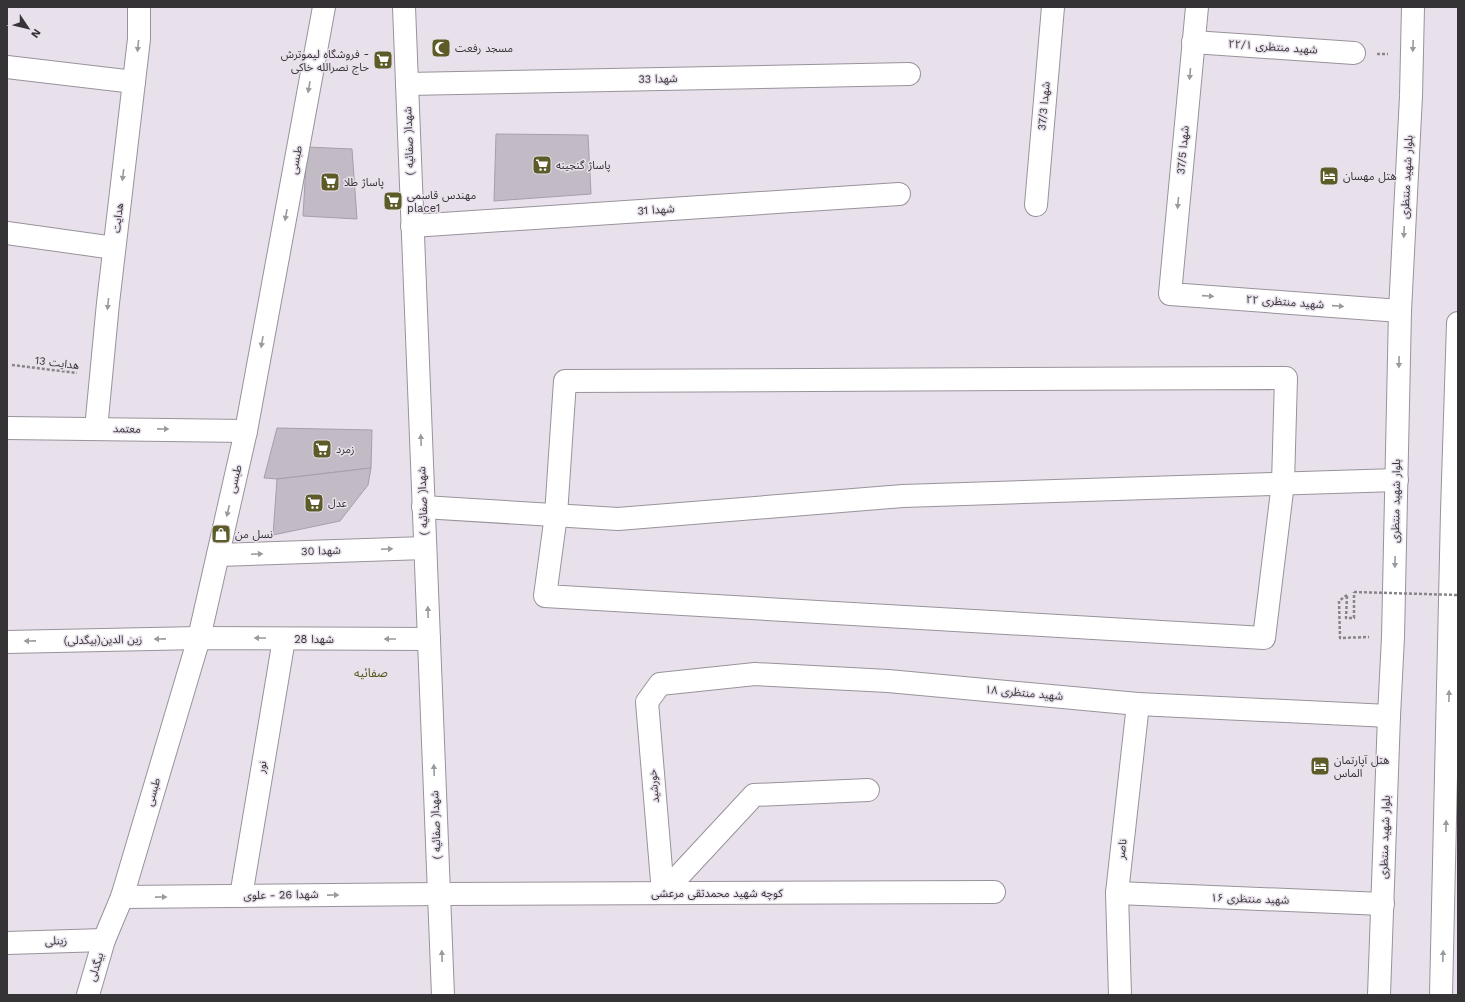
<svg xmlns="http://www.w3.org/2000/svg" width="1465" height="1002" font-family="'Work Sans','Noto Sans Arabic',sans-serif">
  <rect width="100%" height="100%" fill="#e8e1eb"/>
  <g fill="#c2bbc5" stroke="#a69fa9">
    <polygon points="496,134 588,135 591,194 494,201"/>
    <polygon points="307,147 352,149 357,219 303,216"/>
    <polygon points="277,428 372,430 371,468 277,479 264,478"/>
    <polygon points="371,468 368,485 340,521 273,535 277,479"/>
  </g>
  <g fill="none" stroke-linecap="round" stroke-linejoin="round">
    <defs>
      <g id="minor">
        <polyline points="1197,7 1170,294 1400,311"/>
        <polyline points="1193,42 1354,53"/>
        <polyline points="7,67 134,82"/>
        <polyline points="407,84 909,74"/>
        <polyline points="1036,205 1053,7"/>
        <polyline points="412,226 899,194"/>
        <polyline points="7,233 114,248"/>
        <polygon points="1286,378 1283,483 1264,638 545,596 556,515 565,381"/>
        <polyline points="7,428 246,431"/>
        <polyline points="96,429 108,303 139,39 139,7"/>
        <polyline points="423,507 618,519 903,496 1397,480"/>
        <polyline points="218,555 425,548"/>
        <polyline points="7,642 199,638 429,639"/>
        <polyline points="663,893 647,702 660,684 755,674 888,681 1138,704 1389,716"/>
        <polyline points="663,893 754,795 868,790"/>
        <polyline points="1117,893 1383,904"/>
        <polyline points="241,896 284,639"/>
        <polyline points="122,897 439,894 994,892"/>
        <polyline points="7,943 104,940"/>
        <polyline points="88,995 104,940 122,897 199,638 246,431 324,7"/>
        <polyline points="1120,995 1117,893 1138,704"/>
      </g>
      <g id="major">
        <polyline points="404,7 443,995"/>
        <polyline points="1379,995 1389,716 1393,637 1400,311 1411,96 1413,7"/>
        <polyline points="1441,995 1452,512 1458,323"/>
      </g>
    </defs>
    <use href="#minor" stroke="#99929b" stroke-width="24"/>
    <use href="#major" stroke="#99929b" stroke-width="24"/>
    <g stroke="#89848b" stroke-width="2.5" stroke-dasharray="3 2" stroke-linecap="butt">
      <polyline points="1377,54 1388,54"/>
      <polyline points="12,365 77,373"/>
      <polyline points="1347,595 1339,601 1340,638 1369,637"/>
      <polyline points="1347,596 1346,618 1354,618 1354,592"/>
    </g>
    <use href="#minor" stroke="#fff" stroke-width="22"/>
    <use href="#major" stroke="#fff" stroke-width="22"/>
    <polyline stroke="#89848b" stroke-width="2.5" stroke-dasharray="3 2" stroke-linecap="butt" points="1354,592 1458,595"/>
  </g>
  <defs><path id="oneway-solid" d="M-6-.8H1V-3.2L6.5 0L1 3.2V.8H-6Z"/></defs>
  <g fill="#9a999b">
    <use href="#oneway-solid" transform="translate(138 46) rotate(96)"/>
    <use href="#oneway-solid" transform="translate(1413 46) rotate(92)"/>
    <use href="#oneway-solid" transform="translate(1190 74) rotate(95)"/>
    <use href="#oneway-solid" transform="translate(309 87) rotate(100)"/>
    <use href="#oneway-solid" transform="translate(123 175) rotate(97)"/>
    <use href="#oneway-solid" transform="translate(1178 203) rotate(95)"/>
    <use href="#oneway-solid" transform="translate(286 215) rotate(100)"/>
    <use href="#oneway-solid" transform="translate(1404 232) rotate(93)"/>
    <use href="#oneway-solid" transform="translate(1208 296) rotate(4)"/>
    <use href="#oneway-solid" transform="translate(108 304) rotate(96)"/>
    <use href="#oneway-solid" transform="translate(1338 306) rotate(4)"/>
    <use href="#oneway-solid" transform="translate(262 342) rotate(100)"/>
    <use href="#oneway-solid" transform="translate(1399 362) rotate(91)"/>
    <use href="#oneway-solid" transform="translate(163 429) rotate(1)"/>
    <use href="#oneway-solid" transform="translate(421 440) rotate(-92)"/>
    <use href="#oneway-solid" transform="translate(228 511) rotate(103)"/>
    <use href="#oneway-solid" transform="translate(387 549) rotate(-2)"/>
    <use href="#oneway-solid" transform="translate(257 554) rotate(-2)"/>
    <use href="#oneway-solid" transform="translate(1395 562) rotate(91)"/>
    <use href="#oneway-solid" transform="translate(428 612) rotate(-92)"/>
    <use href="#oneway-solid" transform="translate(260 638) rotate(-180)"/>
    <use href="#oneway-solid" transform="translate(160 639) rotate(179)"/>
    <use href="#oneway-solid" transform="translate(390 639) rotate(-180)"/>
    <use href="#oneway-solid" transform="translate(30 641) rotate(179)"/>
    <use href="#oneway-solid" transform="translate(1449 696) rotate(-89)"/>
    <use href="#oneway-solid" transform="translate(434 770) rotate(-92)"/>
    <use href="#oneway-solid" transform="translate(1446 826) rotate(-89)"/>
    <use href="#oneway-solid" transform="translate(333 895) rotate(-1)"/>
    <use href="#oneway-solid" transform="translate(161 897) rotate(-1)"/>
    <use href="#oneway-solid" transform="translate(442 956) rotate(-92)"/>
    <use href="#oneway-solid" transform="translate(1443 956) rotate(-88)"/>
  </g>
  <defs>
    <symbol id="mosque-square" viewBox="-11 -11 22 22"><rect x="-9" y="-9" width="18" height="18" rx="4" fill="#5d5b28" stroke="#e8e1eb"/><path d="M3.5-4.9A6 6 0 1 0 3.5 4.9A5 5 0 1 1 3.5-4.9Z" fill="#fff"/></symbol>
    <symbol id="supermarket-square" viewBox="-11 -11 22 22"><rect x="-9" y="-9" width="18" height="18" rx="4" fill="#5d5b28" stroke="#e8e1eb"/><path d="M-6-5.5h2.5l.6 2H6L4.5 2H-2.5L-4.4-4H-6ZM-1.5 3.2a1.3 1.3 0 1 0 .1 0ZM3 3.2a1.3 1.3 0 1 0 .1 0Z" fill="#fff"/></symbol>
    <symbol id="hotel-square" viewBox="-11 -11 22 22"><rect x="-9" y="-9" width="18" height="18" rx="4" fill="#5d5b28" stroke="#e8e1eb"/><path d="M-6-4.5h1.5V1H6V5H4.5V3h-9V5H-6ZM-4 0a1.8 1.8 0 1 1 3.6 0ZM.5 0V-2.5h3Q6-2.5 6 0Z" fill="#fff"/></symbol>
    <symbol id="shop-square" viewBox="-11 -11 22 22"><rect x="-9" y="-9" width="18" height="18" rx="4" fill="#5d5b28" stroke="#e8e1eb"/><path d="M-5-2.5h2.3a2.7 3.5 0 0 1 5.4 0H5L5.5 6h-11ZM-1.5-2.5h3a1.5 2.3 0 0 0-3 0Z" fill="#fff"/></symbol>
  </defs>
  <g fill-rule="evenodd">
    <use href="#mosque-square" x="430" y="37" width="22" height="22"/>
    <use href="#supermarket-square" x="372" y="49" width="22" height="22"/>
    <use href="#supermarket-square" x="531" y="154" width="22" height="22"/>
    <use href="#hotel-square" x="1318" y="165" width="22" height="22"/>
    <use href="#supermarket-square" x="319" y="171" width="22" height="22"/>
    <use href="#supermarket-square" x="382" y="190" width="22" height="22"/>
    <use href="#supermarket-square" x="311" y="438" width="22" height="22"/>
    <use href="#supermarket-square" x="303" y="492" width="22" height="22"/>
    <use href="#shop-square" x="210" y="523" width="22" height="22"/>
    <use href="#hotel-square" x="1309" y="755" width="22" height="22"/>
  </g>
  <g text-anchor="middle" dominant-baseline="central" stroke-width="3" stroke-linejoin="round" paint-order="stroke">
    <g font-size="11" fill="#363337" stroke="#e8e1eb">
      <text transform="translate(1273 47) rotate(4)">شهید منتظری ۲۲/۱</text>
      <text transform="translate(658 79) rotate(-1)">شهدا 33</text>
      <text transform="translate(1044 106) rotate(-85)">شهدا 37/3</text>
      <text transform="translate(409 141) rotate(-92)">شهدا( صفائیه )</text>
      <text transform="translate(1183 150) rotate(-85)">شهدا 37/5</text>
      <text transform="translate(296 160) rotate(-80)">طبسی</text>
      <text transform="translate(1407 177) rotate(-87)">بلوار شهید منتظری</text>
      <text transform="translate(656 210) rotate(-4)">شهدا 31</text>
      <text transform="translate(118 218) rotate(-83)">هدایت</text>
      <text transform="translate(1285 302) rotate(4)">شهید منتظری ۲۲</text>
      <text transform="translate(57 363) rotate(7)">هدایت 13</text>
      <text transform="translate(127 429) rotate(1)">معتمد</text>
      <text transform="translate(235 479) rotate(-77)">طبسی</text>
      <text transform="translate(423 501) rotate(-92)">شهدا( صفائیه )</text>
      <text transform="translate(1396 501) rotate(-89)">بلوار شهید منتظری</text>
      <text transform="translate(321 551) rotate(-2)">شهدا 30</text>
      <text x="314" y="639">شهدا 28</text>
      <text transform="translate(103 640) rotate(-1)">زین الدین(بیگدلی)</text>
      <text transform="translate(1024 693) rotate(5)">شهید منتظری ۱۸</text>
      <text transform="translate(262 767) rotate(-81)">نور</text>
      <text transform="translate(654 786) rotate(-95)">خورشید</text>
      <text transform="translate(153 792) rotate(-74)">طبسی</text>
      <text transform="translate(436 825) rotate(-92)">شهدا( صفائیه )</text>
      <text transform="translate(1385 837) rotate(-88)">بلوار شهید منتظری</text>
      <text transform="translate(1122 849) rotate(-84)">ناصر</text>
      <text x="717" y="893">کوچه شهید محمدتقی مرعشی</text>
      <text transform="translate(281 895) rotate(-1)">شهدا 26 - علوی</text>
      <text transform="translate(1250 899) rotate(2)">شهید منتظری ۱۶</text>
      <text transform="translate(56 941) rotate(-2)">زینلی</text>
      <text transform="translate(96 967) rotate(-73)">بیگدلی</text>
    </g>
    <g font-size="11" fill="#363337" stroke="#e8e1eb" text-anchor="start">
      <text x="455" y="48">مسجد رفعت</text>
      <text x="369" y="54" text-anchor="end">فروشگاه لیموترش -<tspan x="369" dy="13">حاج نصرالله خاکی</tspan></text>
      <text x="556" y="165">پاساژ گنجینه</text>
      <text x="1343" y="176">هتل مهسان</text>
      <text x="344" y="182">پاساژ طلا</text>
      <text x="407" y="195">مهندس قاسمی<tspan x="407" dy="13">place1</tspan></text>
      <text x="336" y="449">زمرد</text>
      <text x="328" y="503">عدل</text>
      <text x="235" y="534">نسل من</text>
      <text x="1334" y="760">هتل آپارتمان<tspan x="1334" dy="13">الماس</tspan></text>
    </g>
    <g font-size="12" fill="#58561a" stroke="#e8e1eb">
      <text x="371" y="673">صفائیه</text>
    </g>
  </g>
  <rect width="1465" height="1002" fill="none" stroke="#363337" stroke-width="16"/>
  <g transform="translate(28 28) rotate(125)" stroke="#e8e1eb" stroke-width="3" paint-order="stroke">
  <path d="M0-3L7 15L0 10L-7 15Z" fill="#363337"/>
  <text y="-6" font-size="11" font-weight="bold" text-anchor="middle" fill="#363337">N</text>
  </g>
</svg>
